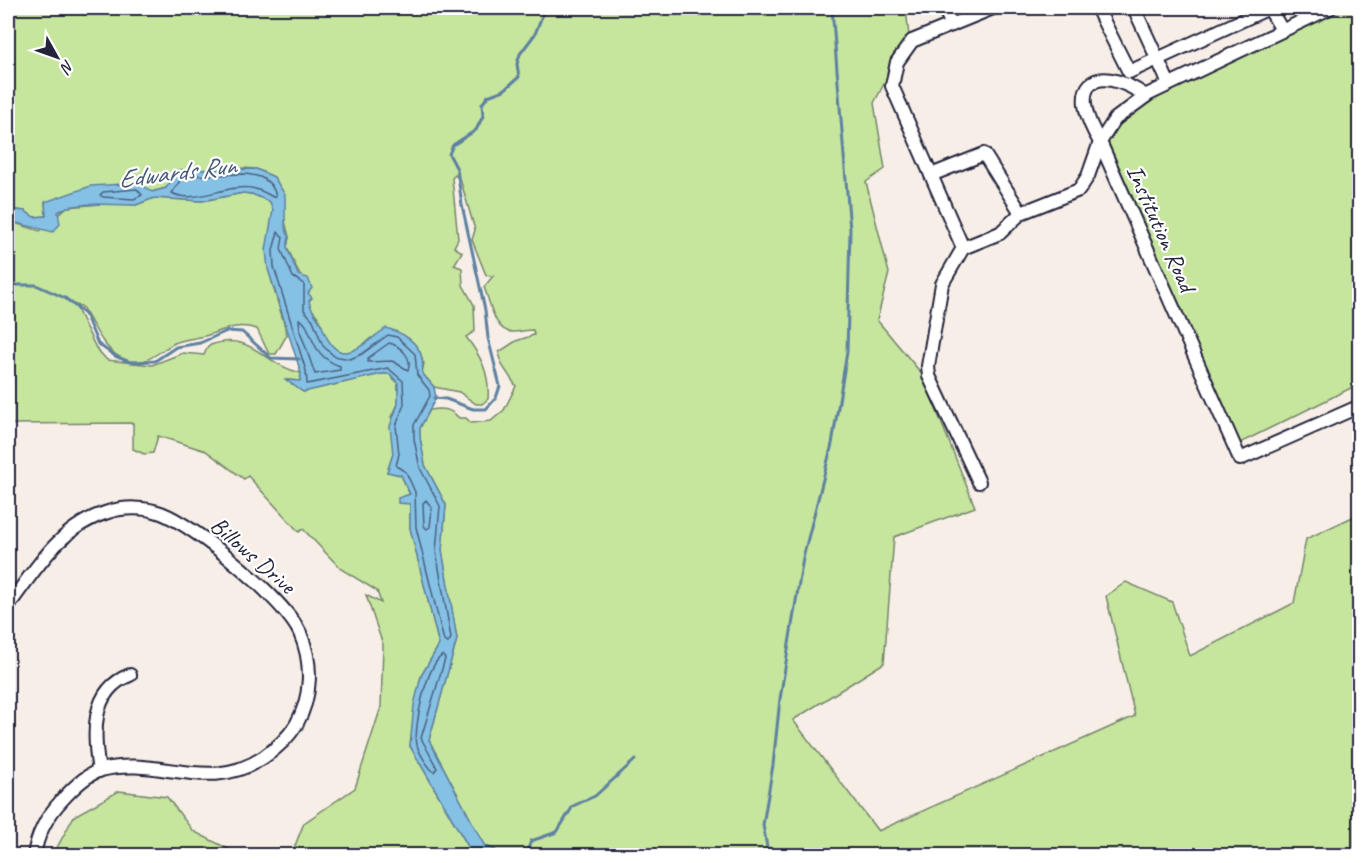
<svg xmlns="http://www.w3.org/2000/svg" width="1367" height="863" font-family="Caveat,sans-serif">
  <rect width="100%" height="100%" fill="#f7efe7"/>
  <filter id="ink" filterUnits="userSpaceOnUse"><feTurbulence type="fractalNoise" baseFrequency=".0167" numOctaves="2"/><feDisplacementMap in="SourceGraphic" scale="12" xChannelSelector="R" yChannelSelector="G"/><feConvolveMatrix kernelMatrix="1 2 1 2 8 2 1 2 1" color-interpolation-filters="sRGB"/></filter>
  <g filter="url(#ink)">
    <g fill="#c6e59d" stroke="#74846c" stroke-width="1.5">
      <path d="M8,8h898l3,28 -35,67 11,66 -19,13 23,91 -12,47 45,54 53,133 -81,30 -10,126 -91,57 85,111 257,-115 -29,-120 20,-14 46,20 18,54 104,-53 12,-64 53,-25v341h-854l-21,-10 -55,-105 28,-101 -15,-89 4,-45 -21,-40 -5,-27v-10l10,-18c12,-2 20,-2 29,8h7l5,5 20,-2 13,-11 12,-24 -14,-21 -3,-13 17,-11 18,-6 -1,-5c-8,0 -13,2 -20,2 -19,1 -23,-31 -29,-45l9,-11 -7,-1 -14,-35 3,-10 -14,-48 -6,-7 -3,3 6,61 -4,8 8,5 -8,13 8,3 1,17 11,20 1,26 -9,6c15,19 24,37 22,62l-6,5h-6l-17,-12 -25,-5 -12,-14 2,-10 -53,-25 -13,11 -11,4 -9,-2 -10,-8 -10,-26 -8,-10 -2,-14 -21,-46 2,-10 -15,-60 -18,-8 -13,-1 -92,24 -106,10 1,14 -12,1 -9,-6 -17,-2z"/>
      <polygon points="1340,8 1359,8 1359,384 1240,443 1106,137 1154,95"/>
      <path d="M243,193c9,1 21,3 27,9 8,10 -2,35 -3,46 -2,20 15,65 20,87l-11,19h-7l-12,-25c-20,-6 -31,0 -49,6 -9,3 -20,3 -31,7 -18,7 -32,30 -58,15 -20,-13 -25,-34 -38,-51l-6,-1 21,43 11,12 45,5 31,-12 21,2 4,-9c43,-17 55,19 93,27l-1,8 -13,-1 16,12 78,-18h8l9,9v21l-6,13 1,37 -6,18 14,3 9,20v33l29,117 -18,31 -11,70 63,109h-190l9,-2 12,-30 51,-35 26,-81 2,-62 -17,-50 15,8 -4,-12 -36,-22 -38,-40 -4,3 -51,-56 -4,3 -38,-28 -48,-15 -5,17 -9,1 -11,-5v-26l-125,1v-203l32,10 27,-24 45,-4 24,2 18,-7 48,3z"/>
      <polygon points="119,791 167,797 193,831 240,855 53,855 74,816"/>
    </g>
    <path fill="#85c0e5" stroke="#5d81a1" stroke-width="1.5" d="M256,169l18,8 11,18v33l4,9 -2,10 11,28 10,3 4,10 -4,5 4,5 -3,3c1,9 9,16 13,25 16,46 37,21 64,2 22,6 41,20 36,45l12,14 2,11 -16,30v10l5,27 21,40 -4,45 15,89 -28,101 55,105 21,10h-32l-63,-109 4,-41 7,-29 18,-31 -29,-117v-24l-12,-1v-5l12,-4 -9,-19 -14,-3 6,-18 -3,-28 8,-22v-21l-8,-9h-9l-78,18 -17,-12 14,1 1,-8 -33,-104 -2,-19 7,-40 -3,-8 -18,-8 -9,-1 -41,8 -48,-3 -18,7 -46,-1 -23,3 -9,5 2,12 -7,8 -45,-11v-12l17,2 9,6 12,-1 -1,-14 46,-16 49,-3 12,9 14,-4 12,-18z"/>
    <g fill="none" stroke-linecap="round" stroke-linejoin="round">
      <g stroke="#4a617f" stroke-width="1.5">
        <path d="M243,174c16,1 29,5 33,22l-3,1c-7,-4 -14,-8 -22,-9 -24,-4 -58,17 -79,5l11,-17z"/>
        <polygon points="137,189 142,195 134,199 103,197 100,195 103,192"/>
        <polygon points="278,232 283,237 281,249 293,277 304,284 304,310 313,320 323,346 334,356 350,359 362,354 388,335 397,337 415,354 417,375 429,390 430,396 414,425 414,439 420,468 440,506 436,551 451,638 448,643 444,641 416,527 415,492 406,472 396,466 399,454 396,426 404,404 403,381 388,368 307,384 306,371 274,267 273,250"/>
        <path d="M299,319c15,6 8,36 41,47v4l-25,4 -15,-43z"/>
        <path d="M389,343c12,3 24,15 19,27l-16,-9 -24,1v-4z"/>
        <polygon points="426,500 432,508 430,527 427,529 424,526 423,503"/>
        <path d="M443,655l2,4 -24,79 16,30 -3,4c-6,-5 -15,-19 -17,-27 -4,-16 9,-80 26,-90z"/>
      </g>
      <g stroke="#5d81a1" stroke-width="3">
        <polyline points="8,285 36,285 65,298 85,314 98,344 115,356 130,362 155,361 176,347 200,343 227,331 242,332 271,358 299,359"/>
        <polyline points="434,398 446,399 473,409 486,409 496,398 500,386 488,338 485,310 462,205 457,169 449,154 453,145 476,130 483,116 482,104 488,96 504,90 519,77 517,64 520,54 535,34 545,8"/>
        <polyline points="531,856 528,849 531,841 557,832 573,806 595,796 635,760"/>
        <polyline points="775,856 767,847 763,825 773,765 780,699 803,558 832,444 847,352 850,230 832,8"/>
      </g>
      <defs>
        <g id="minor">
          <polyline points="944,8 952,25"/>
          <path d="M993,8l-81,33 -15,21 -5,24 71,162 37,-15 21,-20 58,-23 9,-14 12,-34c-34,-55 -8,-83 46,-46"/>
          <polyline points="1097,8 1129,72 1269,8"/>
          <polyline points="1134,8 1169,84"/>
          <polyline points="1269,8 1282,30"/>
          <polyline points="1330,8 1149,94 1115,119 1100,142 1240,459 1360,406"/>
          <polyline points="931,175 984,154 1021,213"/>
          <polyline points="963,248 942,284 928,366 929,376 979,482"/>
          <path d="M8,606c28,-37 52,-80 100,-94 16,-5 37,-5 53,1 35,13 124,87 139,120 13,30 12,64 -4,92 -8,13 -19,23 -32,32 -56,38 -105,-2 -163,13 -14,4 -30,20 -39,30 -14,15 -25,34 -28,56"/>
          <path d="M99,771c-6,-36 -9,-81 31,-96"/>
        </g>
      </defs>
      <use href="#minor" stroke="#22223b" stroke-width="16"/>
      <use href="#minor" stroke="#fff" stroke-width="12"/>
    </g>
  </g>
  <g text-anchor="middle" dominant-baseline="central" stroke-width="4.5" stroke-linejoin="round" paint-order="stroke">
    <g font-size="24" fill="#22223b" stroke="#fff">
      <text transform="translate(1161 228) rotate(66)">Institution Road</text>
      <text transform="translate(253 555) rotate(41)">Billows Drive</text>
    </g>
    <g font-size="26" font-style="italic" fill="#455976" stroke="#fff">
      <text transform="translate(177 172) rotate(-7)">Edwards Run</text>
    </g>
  </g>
  <rect width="1367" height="863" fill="none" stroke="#fff" stroke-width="30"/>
  <rect x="15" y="15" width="1337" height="833" fill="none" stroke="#22223b" stroke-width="2" filter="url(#ink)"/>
  <g transform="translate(57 57) rotate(130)" stroke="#ffffff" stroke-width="4.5" paint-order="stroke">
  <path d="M0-4.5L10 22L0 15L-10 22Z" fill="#22223b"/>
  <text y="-9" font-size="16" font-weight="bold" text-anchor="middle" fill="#22223b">N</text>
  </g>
</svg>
